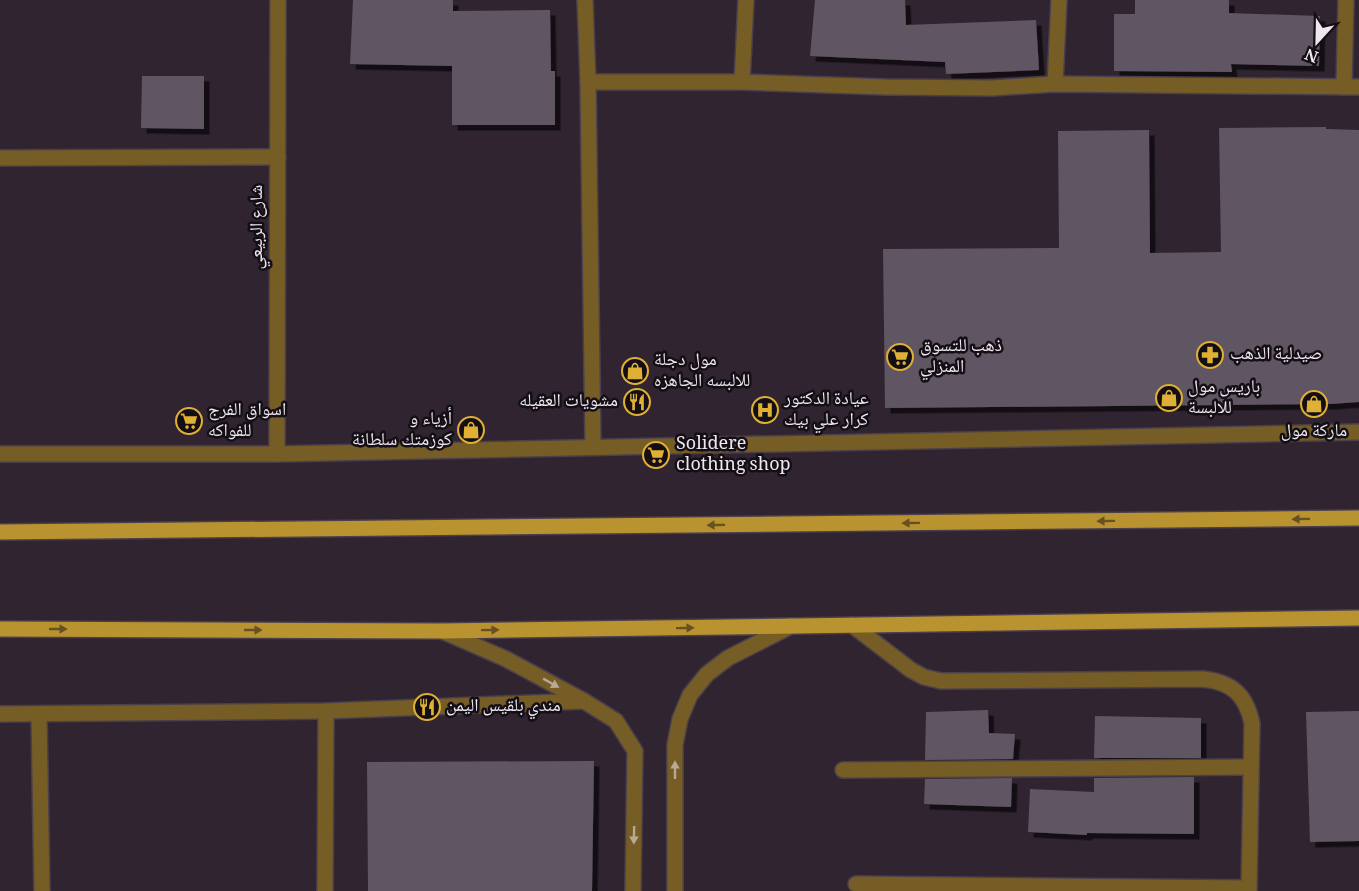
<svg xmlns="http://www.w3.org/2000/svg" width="1359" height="891" font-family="Georgia,'Noto Naskh Arabic',serif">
  <defs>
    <filter id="shadow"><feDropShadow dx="5.5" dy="5.5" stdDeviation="0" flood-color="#0009"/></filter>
  </defs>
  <rect width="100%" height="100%" fill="#2f2430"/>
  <g fill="#615462" filter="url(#shadow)">
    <polygon points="353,0 453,0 453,11 550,10 551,71 555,71 555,125 452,125 452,66 350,64"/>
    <polygon points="815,0 905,0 906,25 1036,20 1039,70 946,74 945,62 810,56"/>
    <polygon points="1135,0 1229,0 1229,13 1320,16 1319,66 1231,64 1232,72 1114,71 1114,14 1135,14"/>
    <polygon points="142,76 204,76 204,129 141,128"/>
    <polygon points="1326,127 1326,129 1359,130 1359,402 1330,404 885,408 883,249 1059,248 1058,131 1149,130 1150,253 1221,252 1219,128"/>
    <polygon points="988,710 989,733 1015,734 1013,759 925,760 926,712"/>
    <polygon points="1359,711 1359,841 1310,842 1306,712"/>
    <polygon points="1095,716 1201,718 1201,758 1094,758"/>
    <polygon points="594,761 592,891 368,891 367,762"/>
    <polygon points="1194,777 1194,834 1087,833 1087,835 1028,832 1030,789 1094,792 1094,778"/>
    <polygon points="1012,778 1011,807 924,804 925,779"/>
  </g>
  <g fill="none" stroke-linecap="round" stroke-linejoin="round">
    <defs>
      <g id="minor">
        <polyline points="585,0 588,82 593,447"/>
        <polyline points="588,82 742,82 886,87 992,88 1055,84 1359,87"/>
        <polyline points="742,82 746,0"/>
        <polyline points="1055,84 1059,0"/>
        <polyline points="1344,87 1346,0"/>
        <polyline points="0,158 278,157"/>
        <polyline points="0,454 277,454 1359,432"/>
        <polyline points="277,454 278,0"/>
        <path d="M852,625l59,45 13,7 17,4 262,-2c29,3 43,16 49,44l-3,168"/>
        <polyline points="442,631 506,659 584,701 616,721 635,751 633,891"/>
        <polyline points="0,714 326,711 584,701"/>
        <polyline points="39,714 42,891"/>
        <polyline points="843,770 1251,767"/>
        <polyline points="856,884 1249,888"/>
        <polyline points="325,891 326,711"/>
        <polyline points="675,891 675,745 680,719 690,695 707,674 728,658 791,626"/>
      </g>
      <g id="major">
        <polyline points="0,532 1359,518"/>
        <polyline points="0,629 442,631 1359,618"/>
      </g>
    </defs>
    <use href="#minor" stroke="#4a3f4b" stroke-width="18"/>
    <use href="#major" stroke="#4a3f4b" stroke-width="18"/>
    <use href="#minor" stroke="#755d25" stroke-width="15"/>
    <use href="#major" stroke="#ba9331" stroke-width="15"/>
  </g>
  <defs><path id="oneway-solid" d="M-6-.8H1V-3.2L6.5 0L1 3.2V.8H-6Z" transform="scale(1.5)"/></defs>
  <g fill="#675123">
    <use href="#oneway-solid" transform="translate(1301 519) rotate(179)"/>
    <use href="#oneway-solid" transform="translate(1106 521) rotate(179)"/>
    <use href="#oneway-solid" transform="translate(911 523) rotate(179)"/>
    <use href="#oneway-solid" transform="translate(716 525) rotate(179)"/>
    <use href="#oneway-solid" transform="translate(685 628) rotate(-1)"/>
    <use href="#oneway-solid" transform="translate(58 629)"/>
    <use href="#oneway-solid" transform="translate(253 630)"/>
    <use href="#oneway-solid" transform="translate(490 630) rotate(-1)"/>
  </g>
  <g fill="#b8a994">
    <use href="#oneway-solid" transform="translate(551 683) rotate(29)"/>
    <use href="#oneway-solid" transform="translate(675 770) rotate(-90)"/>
    <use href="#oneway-solid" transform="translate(634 835) rotate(91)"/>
  </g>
  <defs>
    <symbol id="pharmacy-ring" viewBox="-11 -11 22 22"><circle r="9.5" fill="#140f15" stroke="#e0b034" stroke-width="1.5"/><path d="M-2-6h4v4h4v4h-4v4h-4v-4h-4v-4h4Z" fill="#e0b034"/></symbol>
    <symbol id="supermarket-ring" viewBox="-11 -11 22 22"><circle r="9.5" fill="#140f15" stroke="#e0b034" stroke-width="1.5"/><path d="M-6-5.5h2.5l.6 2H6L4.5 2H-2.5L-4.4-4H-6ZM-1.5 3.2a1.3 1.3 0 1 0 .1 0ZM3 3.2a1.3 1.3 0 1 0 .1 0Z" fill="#e0b034"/></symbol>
    <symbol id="shop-ring" viewBox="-11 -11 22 22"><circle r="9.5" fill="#140f15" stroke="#e0b034" stroke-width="1.5"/><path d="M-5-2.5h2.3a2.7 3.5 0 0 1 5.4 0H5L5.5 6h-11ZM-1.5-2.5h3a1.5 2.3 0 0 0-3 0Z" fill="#e0b034"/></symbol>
    <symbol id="restaurant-ring" viewBox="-11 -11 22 22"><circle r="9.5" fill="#140f15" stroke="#e0b034" stroke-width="1.5"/><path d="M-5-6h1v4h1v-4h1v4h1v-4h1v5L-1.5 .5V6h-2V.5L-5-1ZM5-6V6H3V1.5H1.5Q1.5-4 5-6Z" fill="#e0b034"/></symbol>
    <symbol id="hospital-ring" viewBox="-11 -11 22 22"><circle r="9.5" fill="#140f15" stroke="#e0b034" stroke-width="1.5"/><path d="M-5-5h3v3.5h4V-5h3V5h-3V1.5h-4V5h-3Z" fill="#e0b034"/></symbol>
  </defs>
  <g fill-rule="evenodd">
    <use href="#pharmacy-ring" x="1195" y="340" width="30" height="30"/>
    <use href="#supermarket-ring" x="885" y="342" width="30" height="30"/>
    <use href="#shop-ring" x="620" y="356" width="30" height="30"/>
    <use href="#shop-ring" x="1154" y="383" width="30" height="30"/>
    <use href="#restaurant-ring" x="622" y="387" width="30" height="30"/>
    <use href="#shop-ring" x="1299" y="389" width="30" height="30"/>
    <use href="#hospital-ring" x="750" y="395" width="30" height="30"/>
    <use href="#supermarket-ring" x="174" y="406" width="30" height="30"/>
    <use href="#shop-ring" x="456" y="415" width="30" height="30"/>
    <use href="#supermarket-ring" x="641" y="440" width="30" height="30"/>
    <use href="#restaurant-ring" x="412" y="692" width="30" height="30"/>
  </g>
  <g text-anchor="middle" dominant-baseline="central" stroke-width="5" stroke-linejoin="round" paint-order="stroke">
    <g font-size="18" fill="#eee7ef" stroke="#140f15">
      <text transform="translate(258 227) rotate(-90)">شارع الربيعي</text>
    </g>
    <g font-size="18" fill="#eee7ef" stroke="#140f15" text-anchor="start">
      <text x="920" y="347">ذهب للتسوق<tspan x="920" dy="21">المنزلي</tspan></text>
      <text x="1230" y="355">صيدلية الذهب</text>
      <text x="654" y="361">مول دجلة<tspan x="654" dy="21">للالبسه الجاهزه</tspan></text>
      <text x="1188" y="388">باريس مول<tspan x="1188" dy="21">للالبسة</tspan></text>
      <text x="784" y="400">عيادة الدكتور<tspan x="784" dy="21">كرار علي بيك</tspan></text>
      <text x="618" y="402" text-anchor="end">مشويات العقيله</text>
      <text x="208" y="411">اسواق الفرج<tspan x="208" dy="21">للفواكه</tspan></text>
      <text x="452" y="420" text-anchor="end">أزياء و<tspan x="452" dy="21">كوزمتك سلطانة</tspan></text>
      <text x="1314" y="432" text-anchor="middle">ماركة مول</text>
      <text x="676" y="445">Solidere<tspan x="676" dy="21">clothing shop</tspan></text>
      <text x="446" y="707">مندي بلقيس اليمن</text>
    </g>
  </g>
  <g transform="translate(1317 42) rotate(202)" stroke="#140f15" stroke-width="4.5" paint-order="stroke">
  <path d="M0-4.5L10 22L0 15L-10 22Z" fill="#eee7ef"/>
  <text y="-9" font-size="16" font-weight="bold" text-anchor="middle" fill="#eee7ef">N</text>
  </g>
</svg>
